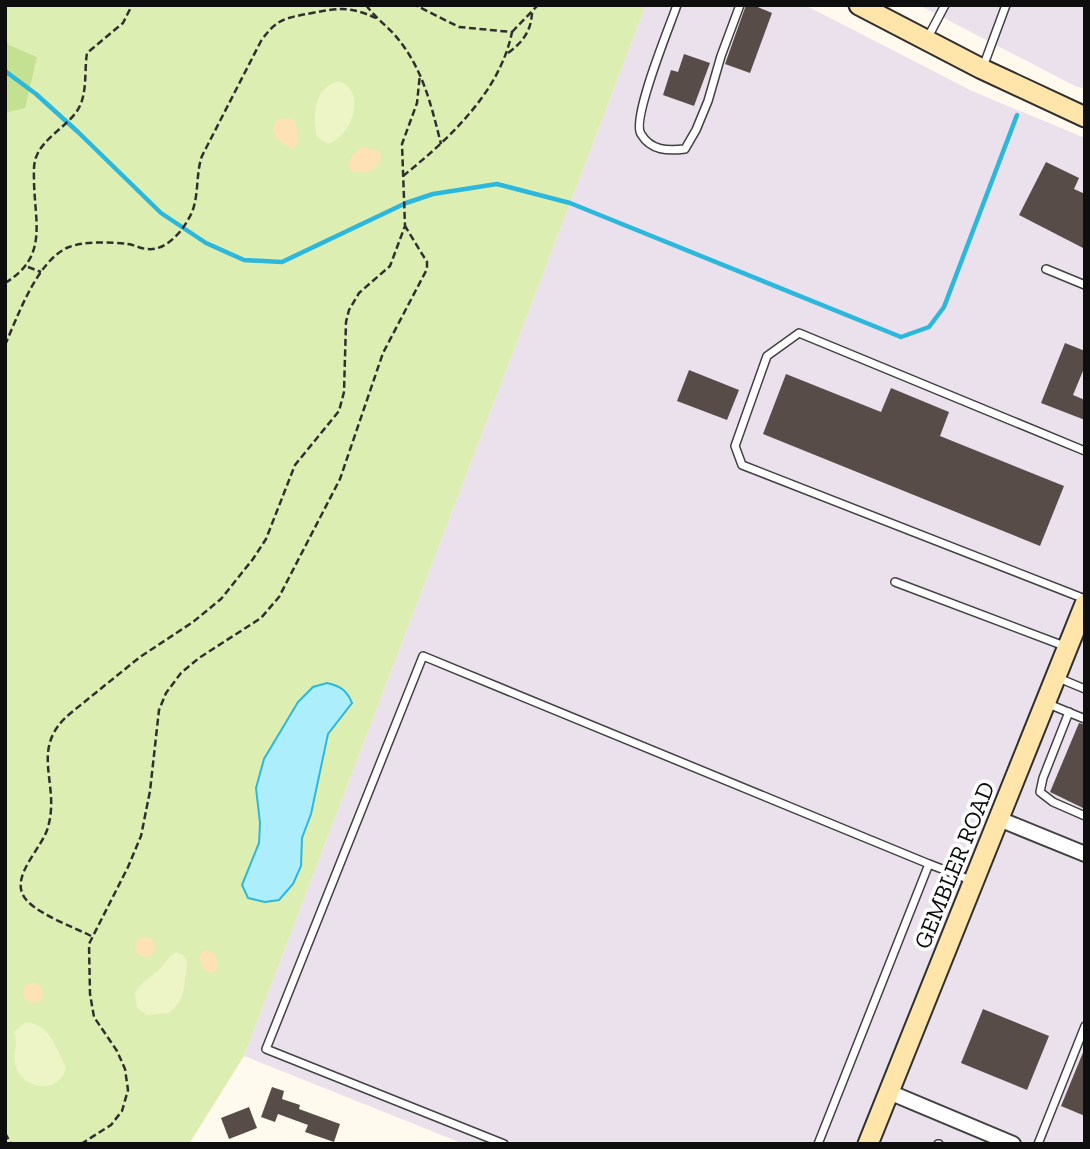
<svg xmlns="http://www.w3.org/2000/svg" width="1090" height="1149" font-family="'Zilla Slab',serif">
  <rect width="100%" height="100%" fill="#fff9ee"/>
  <g fill="#eae1ed">
    <polygon points="646,5 805,5 972,91 1085,138 1085,1144 464,1144 244,1056"/>
    <polygon points="919,5 1085,5 1085,89 1075,86"/>
  </g>
  <polygon fill="#ddeeb3" points="5,5 646,5 244,1056 189,1144 5,1144"/>
  <polygon fill="#c4e191" points="5,39 9,45 37,57 25,108 5,113"/>
  <g fill="#ffe1b6">
    <polygon points="288,118 294,120 298,131 297,144 292,149 277,139 273,128 278,119"/>
    <path d="M364,147l16,5 1,6c-6,15 -15,17 -30,12l-3,-4c2,-10 7,-15 16,-19z"/>
    <circle cx="145" cy="947" r="10"/>
    <path d="M205,950l7,2 6,9 -1,8 -5,4 -7,-2c-4,-6 -9,-17 0,-21z"/>
    <circle cx="33" cy="993" r="10"/>
  </g>
  <g fill="#edf4c6">
    <path d="M339,81c29,11 13,54 -11,63l-11,-7c-5,-22 -3,-50 22,-56z"/>
    <path d="M176,952c15,5 11,14 9,27 -1,15 -4,24 -16,34l-22,2 -10,-7 -2,-15c6,-12 16,-15 25,-24 6,-6 8,-13 16,-17z"/>
    <path d="M24,1023c24,-3 32,25 42,44 -5,26 -39,24 -49,3 -6,-13 2,-26 -3,-38z"/>
  </g>
  <path fill="#adeefd" stroke="#2cb7dc" stroke-width="2" d="M327,683c13,3 20,7 25,20l-24,31 -17,80 -9,24 -1,28 -8,18 -14,16 -14,2 -17,-4 -6,-13 17,-42 1,-20 -4,-35 8,-29 34,-57 15,-15z"/>
  <g fill="none" stroke-linecap="round" stroke-linejoin="round">
    <polyline stroke="#2cb7dc" stroke-width="4.5" points="5,71 36,94 78,132 161,213 206,243 244,260 282,262 406,203 433,194 497,184 570,203 901,337 929,327 944,307 1017,115"/>
  </g>
  <g fill="#584c49">
    <polygon points="746,5 753,5 772,13 750,73 725,64"/>
    <polygon points="684,54 710,63 694,106 663,95 671,70 678,72"/>
    <polygon points="1046,162 1079,178 1074,189 1085,194 1085,249 1019,215"/>
    <polygon points="1065,343 1085,351 1085,366 1073,395 1085,400 1085,420 1041,403"/>
    <polygon points="689,370 739,390 727,420 677,401"/>
    <polygon points="786,374 881,412 891,388 949,412 940,436 1064,486 1040,546 763,434"/>
    <polygon points="1079,723 1085,725 1085,809 1050,792"/>
    <polygon points="983,1009 1049,1036 1027,1090 961,1063"/>
    <polygon points="1084,1050 1085,1050 1085,1116 1061,1106"/>
    <polygon points="272,1087 284,1091 282,1099 300,1105 299,1109 340,1124 334,1142 305,1132 308,1125 278,1114 275,1122 261,1117"/>
    <polygon points="249,1107 257,1128 229,1139 221,1118"/>
  </g>
  <g fill="none" stroke-linecap="round" stroke-linejoin="round">
    <defs>
      <g id="lane">
        <path d="M677,5c-7,21 -46,114 -36,129 10,17 27,17 44,15l11,-19 12,-29 13,-45 19,-51"/>
        <polyline points="927,39 945,5"/>
        <polyline points="983,67 1006,5"/>
        <polyline points="1046,269 1085,285"/>
        <polyline points="1085,451 799,333 767,356 735,446 742,465 1085,599"/>
        <polyline points="895,582 1067,647"/>
        <polyline points="1056,677 1085,689"/>
        <polyline points="1046,703 1085,719"/>
        <polyline points="1069,712 1043,778 1040,792 1053,802 1085,816"/>
        <polyline points="504,1144 266,1049 423,656 929,864"/>
        <polyline points="818,1144 929,864 973,881"/>
        <polyline points="938,1144 939,1144"/>
        <polyline points="1038,1144 1085,1026"/>
      </g>
      <g id="street">
        <polyline points="999,819 1085,854"/>
        <polyline points="889,1092 1013,1144"/>
      </g>
      <g id="secondary">
        <polyline points="859,5 982,69 1085,117"/>
        <polyline points="868,1144 1085,604"/>
      </g>
    </defs>
    <use href="#lane" stroke="#414141" stroke-width="10"/>
    <use href="#street" stroke="#414141" stroke-width="18"/>
    <use href="#secondary" stroke="#303030" stroke-width="23"/>
    <g stroke="#303030" stroke-width="2.5" stroke-dasharray="7 3.5" stroke-linecap="butt">
      <path d="M366,5c8,11 18,19 27,28 29,32 38,71 48,111"/>
      <polyline points="512,32 538,5"/>
      <path d="M508,53c15,-11 23,-22 24,-40"/>
      <path d="M403,176c46,-37 97,-84 109,-144l-53,-5 -44,-22"/>
      <polyline points="28,267 41,272"/>
      <path d="M5,283c43,-26 30,-59 29,-101 0,-9 -1,-19 3,-27 8,-18 29,-28 40,-44 11,-16 7,-40 10,-58l36,-30 9,-18"/>
      <path d="M5,345c13,-29 32,-85 64,-98 16,-6 42,-5 59,-3 7,1 13,5 20,5 17,2 34,-17 41,-31 11,-18 6,-43 13,-62l59,-115c16,-23 25,-23 51,-28 27,-5 37,-7 64,5"/>
      <path d="M91,936c-17,-9 -60,-24 -68,-41 -11,-21 20,-48 25,-68 13,-45 -21,-79 24,-115l68,-55 53,-35 28,-23 32,-40 13,-20 29,-74 44,-54 5,-19 2,-70 3,-12 10,-17 31,-27 15,-40 -3,-82 15,-41 3,-29"/>
      <polyline points="5,1133 11,1144"/>
      <polyline points="81,1144 111,1125 122,1111 128,1090 125,1069 117,1051 94,1017 90,994 89,944 128,867 141,836 150,791 159,710 166,693 181,673 199,658 261,618 279,597 340,479 383,353 427,269 427,262 405,226"/>
    </g>
    <use href="#lane" stroke="#fff" stroke-width="7"/>
    <use href="#street" stroke="#fff" stroke-width="14"/>
    <use href="#secondary" stroke="#ffe5a9" stroke-width="19"/>
  </g>
  <g text-anchor="middle" dominant-baseline="central" stroke-width="7" stroke-linejoin="round" paint-order="stroke">
    <g font-size="24" fill="#0e0e0e" stroke="#fff">
      <text transform="translate(954 865) rotate(-68)">GEMBLER ROAD</text>
    </g>
  </g>
  <rect width="1090" height="1149" fill="none" stroke="#0e0e0e" stroke-width="14"/>
</svg>
